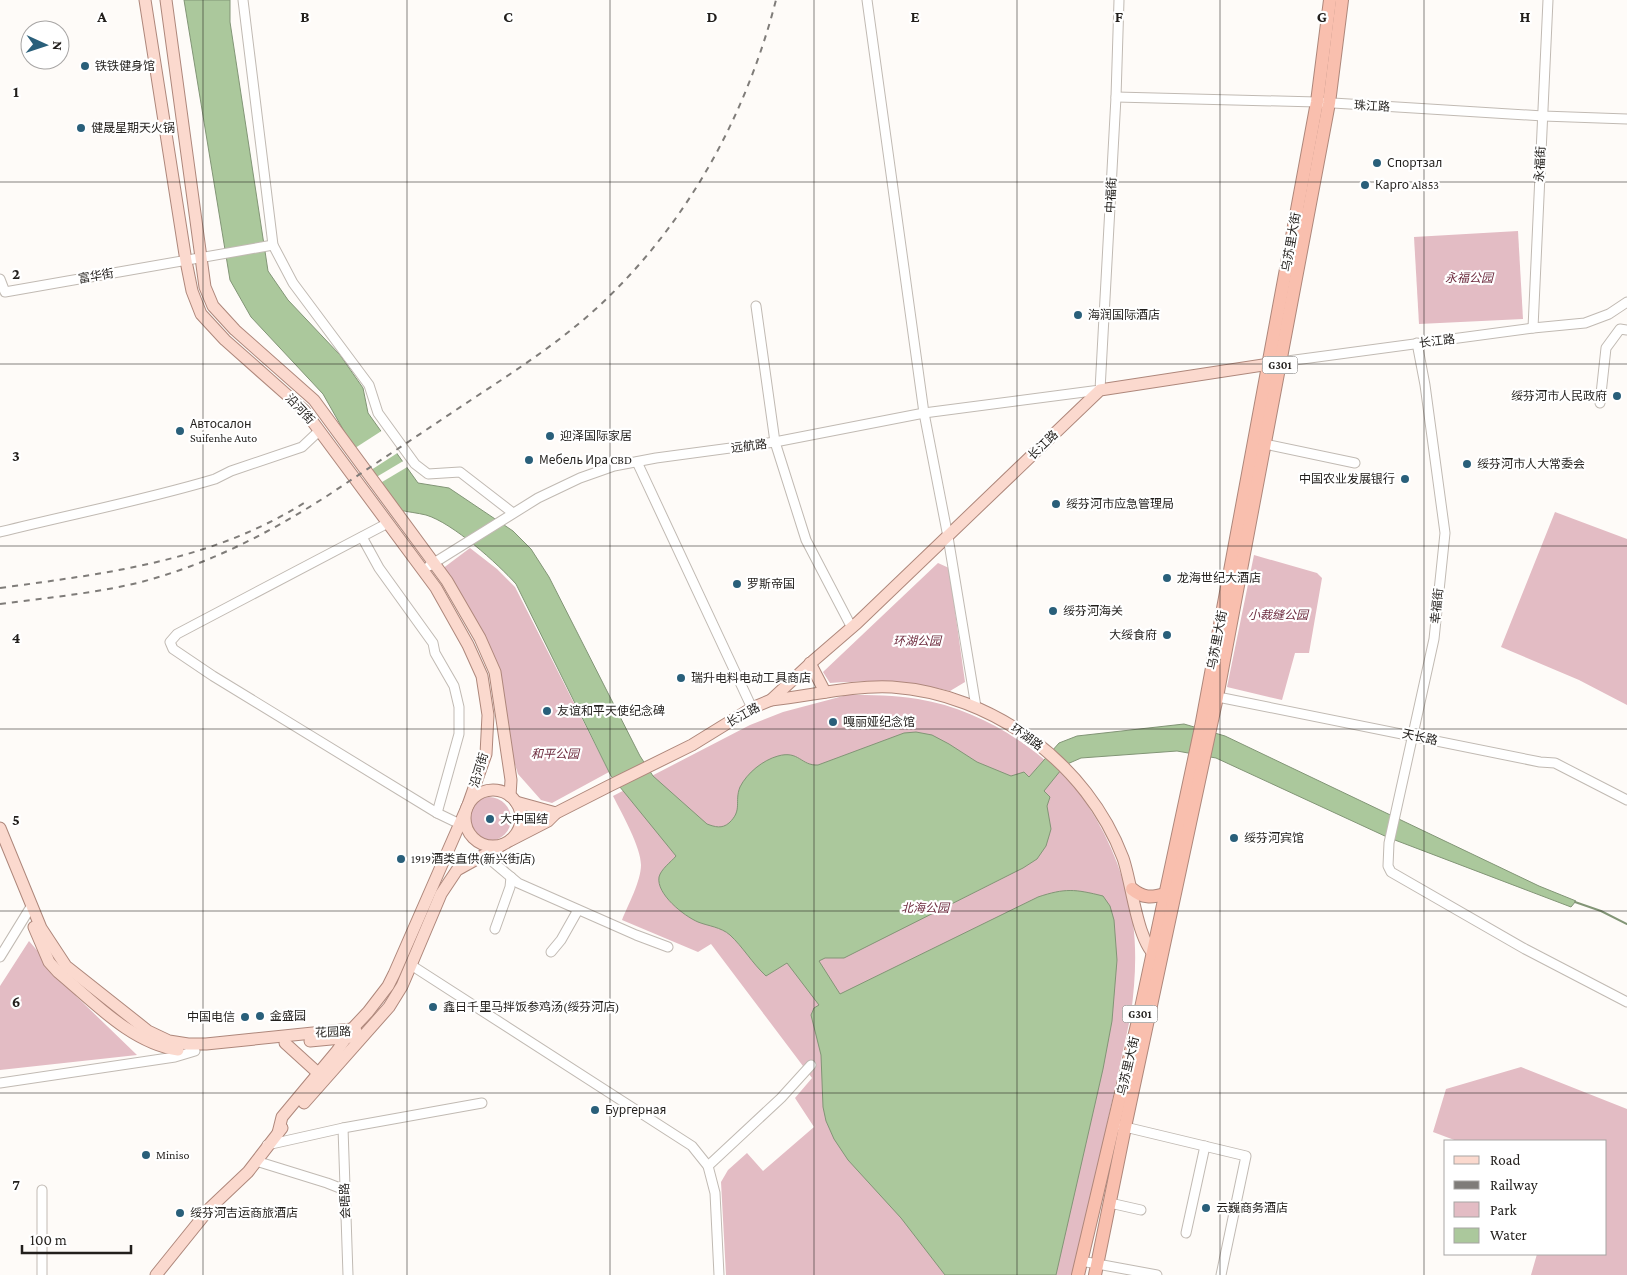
<svg xmlns="http://www.w3.org/2000/svg" width="1627" height="1275" font-family="'Crimson Pro','Noto Sans SC',serif">
  <rect width="100%" height="100%" fill="#fefbf8"/>
  <g fill="#e3bcc4">
    <polygon points="1518,231 1523,319 1419,324 1414,237"/>
    <polygon points="1555,512 1627,539 1627,705 1579,680 1501,647"/>
    <polygon points="470,548 497,569 515,587 609,772 552,803 541,800 518,774 511,752 499,670 442,569"/>
    <polygon points="1254,555 1317,573 1322,578 1309,653 1295,653 1282,700 1227,687"/>
    <path d="M938,563l11,5 16,114 -15,9c-44,-10 -76,-11 -120,-8l-7,-11z"/>
    <path d="M847,695c24,0 48,0 71,4 48,8 91,31 128,62 7,6 17,12 23,19 28,34 47,72 58,114 2,9 5,19 6,29 4,31 2,60 -2,91l-57,261h-348l-5,-93 7,-12 19,-17 16,18 51,-44 -19,-29 17,-20 -101,-134 -13,8 -76,-32c6,-15 19,-39 19,-55 0,-18 -19,-51 -28,-69l137,-71 33,-13z"/>
    <circle cx="489" cy="819" r="22"/>
    <polygon points="29,941 77,997 137,1055 0,1070 0,986"/>
    <polygon points="1521,1067 1627,1109 1627,1275 1531,1275 1537,1254 1606,1254 1606,1141 1457,1141 1433,1132 1446,1089"/>
  </g>
  <path fill="#abc89c" stroke="#829576" d="M184,0h46v22l38,249 20,29 52,55 23,33 5,25 50,70 31,5 64,43 18,18 18,28 91,179 13,20 54,48c8,3 15,5 22,-1 14,-13 5,-21 11,-36 7,-14 23,-27 38,-31 21,-6 23,10 40,9l86,-32 12,-1 16,3 17,9 28,18 34,14 13,-4 5,5 30,-34 18,-7 107,-12 41,12 314,150 37,15 -5,6 -184,-70 -171,-79 -39,-7 -96,7 -16,7 -21,26 6,6 -3,9 4,23 -2,7 -3,10 -9,13 -14,9 -179,90h-19l-6,3 21,33 198,-97c27,-9 37,-8 65,-1l7,10 4,14 3,40 -5,61 -9,48 -47,206h-111l-44,-57 -53,-58 -14,-21 -8,-18 -3,-14 -2,-52 -10,-40 3,-7 5,-3 -32,-42 -21,13c-14,-13 -23,-29 -36,-41 -9,-8 -22,-9 -32,-13 -14,-6 -42,-28 -39,-45 2,-8 12,-15 17,-21l-65,-80 -95,-192c-18,-20 -63,-61 -90,-69 -8,-2 -18,-3 -27,-5l-46,-63 -30,-53 -72,-77 -21,-37z"/>
  <g fill="#fefbf8">
    <polygon points="383,430 399,452 368,472 352,450"/>
    <polygon points="405,460 409,466 377,485 373,479"/>
  </g>
  <g fill="none" stroke-linecap="round" stroke-linejoin="round">
    <polyline stroke="#829576" stroke-width="2" points="1575,902 1601,911 1627,924"/>
    <defs>
      <g id="minor">
        <polyline points="243,0 273,245 293,283 369,385 378,413 415,464 428,474 460,472 513,513"/>
        <polyline points="867,0 924,413 948,537 976,707"/>
        <polyline points="1116,97 1317,102 1543,116 1627,119"/>
        <polyline points="0,279 5,292 273,245"/>
        <polyline points="756,306 775,442 806,540 852,628"/>
        <polyline points="1533,328 1548,0"/>
        <polyline points="1417,343 1425,385 1445,533 1434,639 1389,843 1388,866 1391,872 1525,949 1627,1002"/>
        <polyline points="1280,362 1533,328 1585,323 1609,314 1627,302"/>
        <polyline points="1600,403 1606,348 1620,329 1627,330"/>
        <polyline points="1265,444 1355,463"/>
        <polyline points="637,462 752,708"/>
        <polyline points="388,523 194,625 177,634 170,642 173,649 213,676 437,813 466,827 459,826"/>
        <path d="M0,532c72,-18 145,-32 215,-53l16,-8 71,-24 17,-16"/>
        <polyline points="362,537 379,568 433,643 435,653 454,686 459,707 459,734 437,813"/>
        <polyline points="429,566 538,498 580,478 614,466 656,458 775,442 924,413 1100,390 1116,97 1119,0"/>
        <polyline points="1213,696 1540,762 1555,763 1627,800"/>
        <polyline points="488,853 493,862 518,883 636,935 668,947"/>
        <polyline points="495,929 510,887 511,877"/>
        <polyline points="551,952 561,940 578,910"/>
        <polyline points="0,957 32,905"/>
        <polyline points="411,965 692,1146 708,1166 715,1193 719,1275"/>
        <polyline points="0,1083 175,1057 195,1051"/>
        <polyline points="1121,1126 1246,1156 1221,1275"/>
        <polyline points="343,1128 348,1275"/>
        <polyline points="267,1145 343,1128 482,1103"/>
        <polyline points="256,1161 327,1183 345,1190"/>
        <polyline points="708,1166 781,1098 811,1065"/>
        <polyline points="42,1190 42,1275"/>
        <polyline points="1110,1203 1141,1210"/>
        <polyline points="1186,1233 1205,1146"/>
        <polyline points="1081,1261 1157,1275"/>
      </g>
      <g id="major">
        <polyline points="145,0 186,261 192,291 201,314 225,340 304,410 436,588 468,645 482,676 488,715 486,754 468,805 394,974 388,986 368,1012 352,1029 337,1051 282,1117 278,1133"/>
        <polyline points="166,0 205,287 213,306 235,330 314,400 447,581 480,638 495,672 511,780 510,796"/>
        <polyline points="810,663 825,692"/>
        <path d="M771,700c40,-4 80,-15 121,-13 101,7 195,76 231,171 9,25 14,85 34,99"/>
        <circle cx="493" cy="818" r="28"/>
        <polyline points="516,802 556,813"/>
        <polyline points="0,828 41,928 66,966 148,1031 169,1041 188,1044 206,1044 352,1029 356,1031"/>
        <polyline points="511,840 548,821 556,813 609,786 692,745 752,708 771,700 813,661 857,623 1100,390 1276,363"/>
        <path d="M34,927l15,35 9,10c35,29 73,71 120,78"/>
        <polyline points="310,1041 352,1037"/>
        <polyline points="285,1043 318,1073"/>
        <polyline points="304,1103 389,1007 402,986 411,965 441,894 457,870 502,845"/>
        <polyline points="156,1275 210,1208 248,1172 282,1128"/>
      </g>
      <g id="highway">
        <path d="M1132,889c11,9 19,9 33,5"/>
        <polyline points="1078,1275 1141,1008 1201,727 1317,102 1330,0"/>
        <polyline points="1095,1275 1125,1127 1217,697 1329,103 1342,0"/>
      </g>
    </defs>
    <use href="#minor" stroke="#c1bab3" stroke-width="11"/>
    <use href="#major" stroke="#ae877b" stroke-width="13"/>
    <use href="#highway" stroke="#ae877b" stroke-width="14"/>
    <use href="#minor" stroke="#fff" stroke-width="9"/>
    <use href="#major" stroke="#fbd9ce" stroke-width="11"/>
    <use href="#highway" stroke="#f9bfae" stroke-width="12"/>
    <g stroke="#7f7c79" stroke-width="2" stroke-dasharray="6 6" stroke-linecap="butt">
      <path d="M0,588c108,-15 209,-26 304,-85"/>
      <path d="M0,604c44,-6 89,-10 133,-20 70,-17 133,-49 194,-88 48,-32 96,-64 144,-96 44,-29 89,-58 128,-94 88,-82 147,-190 177,-306"/>
    </g>
  </g>
  <path fill="none" stroke="#221f1c" stroke-width="1" stroke-opacity="0.55" d="M203,0v1275M407,0v1275M610,0v1275M814,0v1275M1017,0v1275M1220,0v1275M1424,0v1275M0,182h1627M0,364h1627M0,546h1627M0,729h1627M0,911h1627M0,1093h1627"/>
  <g fill="#295f7a" stroke="#fff" stroke-width="2">
    <circle cx="85" cy="66" r="5"/>
    <circle cx="81" cy="128" r="5"/>
    <circle cx="1377" cy="163" r="5"/>
    <circle cx="1365" cy="185" r="5"/>
    <circle cx="1078" cy="315" r="5"/>
    <circle cx="1617" cy="396" r="5"/>
    <circle cx="180" cy="431" r="5"/>
    <circle cx="550" cy="436" r="5"/>
    <circle cx="529" cy="460" r="5"/>
    <circle cx="1467" cy="464" r="5"/>
    <circle cx="1405" cy="479" r="5"/>
    <circle cx="1056" cy="504" r="5"/>
    <circle cx="1167" cy="578" r="5"/>
    <circle cx="737" cy="584" r="5"/>
    <circle cx="1053" cy="611" r="5"/>
    <circle cx="1167" cy="635" r="5"/>
    <circle cx="681" cy="678" r="5"/>
    <circle cx="547" cy="711" r="5"/>
    <circle cx="833" cy="722" r="5"/>
    <circle cx="490" cy="819" r="5"/>
    <circle cx="1234" cy="838" r="5"/>
    <circle cx="401" cy="859" r="5"/>
    <circle cx="433" cy="1007" r="5"/>
    <circle cx="260" cy="1016" r="5"/>
    <circle cx="245" cy="1017" r="5"/>
    <circle cx="595" cy="1110" r="5"/>
    <circle cx="146" cy="1155" r="5"/>
    <circle cx="1206" cy="1208" r="5"/>
    <circle cx="180" cy="1213" r="5"/>
  </g>
  <g text-anchor="middle" dominant-baseline="central" stroke-width="4.5" stroke-linejoin="round" paint-order="stroke">
    <g fill="#fff" stroke="#646260" stroke-width="1">
      <rect x="1262.5" y="356.5" width="35" height="17" rx="4"/>
      <rect x="1122.5" y="1005.5" width="35" height="17" rx="4"/>
    </g>
    <g font-size="11" font-weight="bold" fill="#221f1c">
      <text x="1280" y="365">G301</text>
      <text x="1140" y="1014">G301</text>
    </g>
    <g font-size="12" fill="#221f1c" stroke="#fff" text-anchor="start">
      <text x="95" y="66">铁铁健身馆</text>
      <text x="91" y="128">健晟星期天火锅</text>
      <text x="1387" y="163">Спортзал</text>
      <text x="1375" y="185">Карго Al853</text>
      <text x="1088" y="315">海润国际酒店</text>
      <text x="1607" y="396" text-anchor="end">绥芬河市人民政府</text>
      <text x="190" y="424">Автосалон<tspan x="190" dy="14">Suifenhe Auto</tspan></text>
      <text x="560" y="436">迎泽国际家居</text>
      <text x="539" y="460">Мебель Ира CBD</text>
      <text x="1477" y="464">绥芬河市人大常委会</text>
      <text x="1395" y="479" text-anchor="end">中国农业发展银行</text>
      <text x="1066" y="504">绥芬河市应急管理局</text>
      <text x="1177" y="578">龙海世纪大酒店</text>
      <text x="747" y="584">罗斯帝国</text>
      <text x="1063" y="611">绥芬河海关</text>
      <text x="1157" y="635" text-anchor="end">大绥食府</text>
      <text x="691" y="678">瑞升电料电动工具商店</text>
      <text x="557" y="711">友谊和平天使纪念碑</text>
      <text x="843" y="722">嘎丽娅纪念馆</text>
      <text x="500" y="819">大中国结</text>
      <text x="1244" y="838">绥芬河宾馆</text>
      <text x="411" y="859">1919酒类直供(新兴街店)</text>
      <text x="443" y="1007">鑫日千里马拌饭参鸡汤(绥芬河店)</text>
      <text x="270" y="1016">金盛园</text>
      <text x="235" y="1017" text-anchor="end">中国电信</text>
      <text x="605" y="1110">Бургерная</text>
      <text x="156" y="1155">Miniso</text>
      <text x="1216" y="1208">云巍商务酒店</text>
      <text x="190" y="1213">绥芬河吉运商旅酒店</text>
    </g>
    <g font-size="12" fill="#221f1c" stroke="#fff">
      <text transform="translate(1372 106) rotate(3)">珠江路</text>
      <text transform="translate(1540 164) rotate(-87)">永福街</text>
      <text transform="translate(1111 195) rotate(-87)">中福街</text>
      <text transform="translate(1291 242) rotate(-80)">乌苏里大街</text>
      <text transform="translate(96 276) rotate(-10)">富华街</text>
      <text transform="translate(1437 341) rotate(-7)">长江路</text>
      <text transform="translate(300 409) rotate(47)">沿河街</text>
      <text transform="translate(1043 445) rotate(-44)">长江路</text>
      <text transform="translate(749 446) rotate(-7)">远航路</text>
      <text transform="translate(1437 606) rotate(-84)">幸福街</text>
      <text transform="translate(1217 640) rotate(-79)">乌苏里大街</text>
      <text transform="translate(743 715) rotate(-29)">长江路</text>
      <text transform="translate(1027 737) rotate(36)">环湖路</text>
      <text transform="translate(1420 737) rotate(12)">天长路</text>
      <text transform="translate(479 770) rotate(-73)">沿河街</text>
      <text transform="translate(333 1032) rotate(-2)">花园路</text>
      <text transform="translate(1128 1066) rotate(-77)">乌苏里大街</text>
      <text transform="translate(345 1201) rotate(-92)">会晤路</text>
    </g>
    <g font-size="12" font-style="italic" fill="#6e2c3f" stroke="#fff">
      <text x="1469" y="278">永福公园</text>
      <text x="1278" y="615">小裁缝公园</text>
      <text x="917" y="641">环湖公园</text>
      <text x="555" y="754">和平公园</text>
      <text x="925" y="908">北海公园</text>
    </g>
  </g>
  <g font-size="16" text-anchor="middle" font-weight="bold" fill="#221f1c" stroke="#fff" stroke-width="4.5" stroke-linejoin="round" paint-order="stroke">
    <text x="102" y="22">A</text>
    <text x="305" y="22">B</text>
    <text x="508" y="22">C</text>
    <text x="712" y="22">D</text>
    <text x="915" y="22">E</text>
    <text x="1119" y="22">F</text>
    <text x="1322" y="22">G</text>
    <text x="1525" y="22">H</text>
    <text x="16" y="97">1</text>
    <text x="16" y="279">2</text>
    <text x="16" y="461">3</text>
    <text x="16" y="643">4</text>
    <text x="16" y="825">5</text>
    <text x="16" y="1007">6</text>
    <text x="16" y="1190">7</text>
  </g>
  <rect x="1444" y="1140" width="162" height="115" fill="#ffffff" stroke="#a7a5a4"/>
  <rect x="1454" y="1156" width="25" height="8" fill="#fbd9ce" stroke="#a7a5a4"/>
  <text x="1490" y="1165" font-size="15" fill="#221f1c">Road</text>
  <rect x="1454" y="1181" width="25" height="8" fill="#7f7c79" stroke="#a7a5a4"/>
  <text x="1490" y="1190" font-size="15" fill="#221f1c">Railway</text>
  <rect x="1454" y="1202" width="25" height="15" fill="#e3bcc4" stroke="#a7a5a4"/>
  <text x="1490" y="1215" font-size="15" fill="#221f1c">Park</text>
  <rect x="1454" y="1228" width="25" height="15" fill="#abc89c" stroke="#a7a5a4"/>
  <text x="1490" y="1240" font-size="15" fill="#221f1c">Water</text>
  <g transform="translate(45 45) rotate(93)"><circle r="24" fill="#ffffff" stroke="#a7a5a4"/>
  <path d="M0-4L9 19L0 12L-9 19Z" fill="#295f7a"/>
  <text y="-8" font-size="14" font-weight="bold" text-anchor="middle" fill="#221f1c">N</text>
  </g>
  <path d="M22 1245v8h109v-8" fill="none" stroke="#221f1c" stroke-width="2.5"/>
  <text x="30" y="1245" font-size="15" fill="#221f1c" stroke="#ffffff" stroke-width="4" paint-order="stroke">100 m</text>
</svg>
